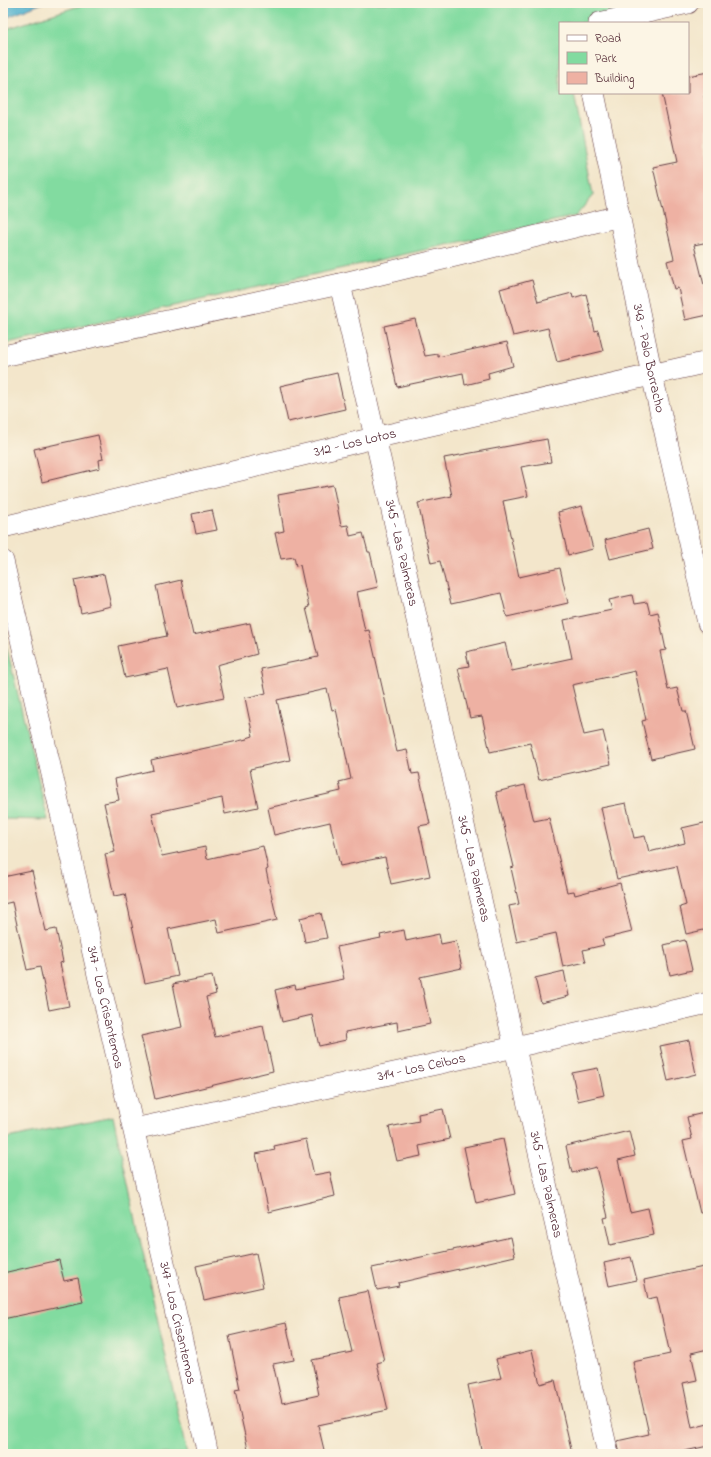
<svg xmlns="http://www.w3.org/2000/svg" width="711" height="1457" font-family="'Indie Flower',sans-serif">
  <rect width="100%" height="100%" fill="#fcf5e5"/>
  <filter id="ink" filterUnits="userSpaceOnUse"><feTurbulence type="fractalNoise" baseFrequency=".025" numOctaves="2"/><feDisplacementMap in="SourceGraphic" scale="8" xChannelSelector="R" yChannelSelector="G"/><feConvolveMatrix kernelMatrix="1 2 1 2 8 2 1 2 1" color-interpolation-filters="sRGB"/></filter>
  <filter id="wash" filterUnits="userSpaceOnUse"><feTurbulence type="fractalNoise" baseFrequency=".012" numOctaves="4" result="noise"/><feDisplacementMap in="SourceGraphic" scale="16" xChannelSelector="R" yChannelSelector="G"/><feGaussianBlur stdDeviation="0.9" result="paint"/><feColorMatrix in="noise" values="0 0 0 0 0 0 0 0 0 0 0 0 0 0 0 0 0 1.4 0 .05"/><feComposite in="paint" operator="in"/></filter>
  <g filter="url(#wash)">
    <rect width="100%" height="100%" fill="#f3e6cb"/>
    <g fill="#82dba0" stroke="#667d66">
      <polygon points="88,3 655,3 587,23 560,23 560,93 574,93 593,195 576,216 3,344 3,30"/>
      <polygon points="3,632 48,820 3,819"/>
      <polygon points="113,1116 187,1454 3,1454 3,1139"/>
    </g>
    <polygon fill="#4fb1ce" stroke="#4c687c" points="3,3 43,3 3,19"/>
    <g id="blocks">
      <g fill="#eeb1a3">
        <polygon points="708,72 708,95 704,96 708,114 708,242 694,245 704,285 708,285 708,315 685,320 678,288 674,289 667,261 674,259 653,167 677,162 662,93 688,93 688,76"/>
        <polygon points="532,280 538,302 572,293 573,298 586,294 595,331 598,330 603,351 557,362 548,328 513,336 500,289"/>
        <polygon points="415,319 425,356 438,354 438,357 507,342 513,366 488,373 489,379 465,385 463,373 397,387 384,326"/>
        <polygon points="337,373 345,409 288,422 280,386"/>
        <polygon points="98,435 103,459 99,460 100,468 42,482 34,449"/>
        <polygon points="547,439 551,462 521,467 528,496 503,501 519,577 560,568 568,603 507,617 501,593 451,604 440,561 431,563 418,503 452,496 444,458"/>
        <polygon points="333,485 341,526 348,525 350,536 363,533 368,552 370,552 378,587 357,592 365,631 369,630 397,752 407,750 412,774 419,773 430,824 419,826 430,876 391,884 385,857 340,866 330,822 274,835 268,808 341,791 339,782 351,779 336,709 332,710 327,689 277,700 290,760 250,769 258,807 225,814 222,798 152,813 162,856 205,847 207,859 263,846 268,869 266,870 277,920 219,933 216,919 168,929 178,976 145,983 125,894 114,896 105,854 115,852 104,803 119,800 115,779 153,770 151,760 247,739 247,738 253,736 245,698 266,693 261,669 318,657 306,608 309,607 300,565 296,566 294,557 281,559 275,533 284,531 278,495"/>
        <polygon points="582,506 593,549 568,555 558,512"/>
        <polygon points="212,510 217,530 196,534 192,514"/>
        <polygon points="648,529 653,549 610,559 605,540"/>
        <polygon points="104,574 111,606 81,613 74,580"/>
        <polygon points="181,580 193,635 250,623 257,654 217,665 224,698 177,708 168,669 125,678 118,646 167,636 156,586"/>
        <polygon points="632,595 634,604 647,602 650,614 658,612 666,650 660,651 668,690 677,688 683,711 686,711 695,749 651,759 642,721 646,720 635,671 572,685 584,735 603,731 611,764 539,780 530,743 490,752 482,716 470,718 458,668 469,666 466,652 505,643 512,671 572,658 564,620 612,610 609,600"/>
        <polygon points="525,785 534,821 549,818 567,892 574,891 575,895 620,883 632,932 602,939 604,945 583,950 586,962 563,967 556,933 517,942 509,906 519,904 511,868 514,867 496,792"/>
        <polygon points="626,803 634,838 645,836 649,852 685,843 682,828 708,822 708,929 686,934 680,907 686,905 677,866 617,879 601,808"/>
        <polygon points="32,871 46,931 56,929 63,962 60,963 69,1006 49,1010 40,967 27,970 12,902 3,904 3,877"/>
        <polygon points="321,913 327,938 305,942 300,918"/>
        <polygon points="404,930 406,941 439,934 441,944 456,941 462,968 420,977 430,1024 398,1031 397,1022 345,1032 346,1040 319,1046 312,1015 282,1022 275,990 295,985 296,989 344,979 337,947 381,938 380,935"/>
        <polygon points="685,940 692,970 670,975 664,945"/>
        <polygon points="564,971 569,996 541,1003 535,978"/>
        <polygon points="212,976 216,994 206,997 215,1037 263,1026 273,1071 155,1099 141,1036 182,1027 173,984"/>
        <polygon points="689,1040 696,1074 668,1081 660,1046"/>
        <polygon points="598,1068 604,1095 578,1101 572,1073"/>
        <polygon points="443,1109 450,1139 419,1146 421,1156 397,1161 389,1127 419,1121 418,1114"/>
        <polygon points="708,1112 708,1212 700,1213 683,1141 692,1139 687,1117"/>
        <polygon points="629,1131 635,1156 618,1160 630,1212 648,1208 654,1235 610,1245 604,1218 608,1217 596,1167 572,1173 566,1146"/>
        <polygon points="306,1139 314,1175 330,1172 335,1196 269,1212 256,1154 275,1150 274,1146"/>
        <polygon points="503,1139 515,1194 476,1203 464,1147"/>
        <polygon points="511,1237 515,1256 398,1283 399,1286 377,1290 372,1268"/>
        <polygon points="256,1253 263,1287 204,1300 196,1266"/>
        <polygon points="631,1257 637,1280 609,1286 604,1263"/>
        <polygon points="59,1260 64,1281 78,1278 83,1302 3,1319 3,1273"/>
        <polygon points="708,1266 708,1349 691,1353 697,1380 683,1383 692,1428 708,1424 708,1446 671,1454 620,1454 617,1441 649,1434 633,1362 670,1354 657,1297 648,1299 644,1280"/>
        <polygon points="368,1291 384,1361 377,1363 388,1410 318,1425 325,1454 249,1454 235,1390 240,1389 229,1336 286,1323 294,1360 273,1364 282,1403 319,1395 312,1360 352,1352 339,1297"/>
        <polygon points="532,1350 540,1384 555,1380 572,1454 482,1454 468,1385 501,1378 496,1359"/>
      </g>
    </g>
  </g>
  <g filter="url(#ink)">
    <use href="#blocks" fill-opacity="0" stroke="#633d43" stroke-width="1"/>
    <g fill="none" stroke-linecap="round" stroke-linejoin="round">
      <defs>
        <g id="minor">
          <polyline points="599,23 688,3"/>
          <path id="s1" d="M594,93l58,282 56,248"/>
          <path id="s2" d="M340,284l268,1170"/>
          <polyline points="3,356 340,284 620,216"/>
          <path id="s3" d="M3,527l371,-89 334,-76"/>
          <path id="s4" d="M3,561l205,893"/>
          <path id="s5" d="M134,1129l381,-82 193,-44"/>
        </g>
      </defs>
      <use href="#minor" stroke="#633d43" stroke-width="22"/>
      <use href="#minor" stroke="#fff" stroke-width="21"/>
    </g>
  </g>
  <g text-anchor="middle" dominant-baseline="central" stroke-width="3" stroke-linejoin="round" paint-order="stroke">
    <g font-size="14" fill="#4a1f2b" stroke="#fcf5e5">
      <text stroke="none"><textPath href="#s1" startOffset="271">343 - Palo Borracho</textPath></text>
      <text stroke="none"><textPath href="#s3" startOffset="362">312 - Los Lotos</textPath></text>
      <text stroke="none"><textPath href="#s2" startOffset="276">345 - Las Palmeras</textPath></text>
      <text stroke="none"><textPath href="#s2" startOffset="600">345 - Las Palmeras</textPath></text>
      <text stroke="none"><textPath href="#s4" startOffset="458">347 - Los Crisantemos</textPath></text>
      <text stroke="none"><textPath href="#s5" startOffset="294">314 - Los Ceibos</textPath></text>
      <text stroke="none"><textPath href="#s2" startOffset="924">345 - Las Palmeras</textPath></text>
      <text stroke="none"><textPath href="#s4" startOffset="782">347 - Los Crisantemos</textPath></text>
    </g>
  </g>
  <rect width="711" height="1457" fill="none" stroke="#fcf5e5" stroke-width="16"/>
  <rect x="559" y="22" width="130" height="72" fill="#fcf5e5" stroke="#b59f9b"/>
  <rect x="567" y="35" width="20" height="6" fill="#ffffff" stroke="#b59f9b"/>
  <text x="595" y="42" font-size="12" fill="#4a1f2b">Road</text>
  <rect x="567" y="52" width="20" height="12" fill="#82dba0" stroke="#b59f9b"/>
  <text x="595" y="62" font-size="12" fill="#4a1f2b">Park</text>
  <rect x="567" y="72" width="20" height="12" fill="#eeb1a3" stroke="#b59f9b"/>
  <text x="595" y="82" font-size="12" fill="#4a1f2b">Building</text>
</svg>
